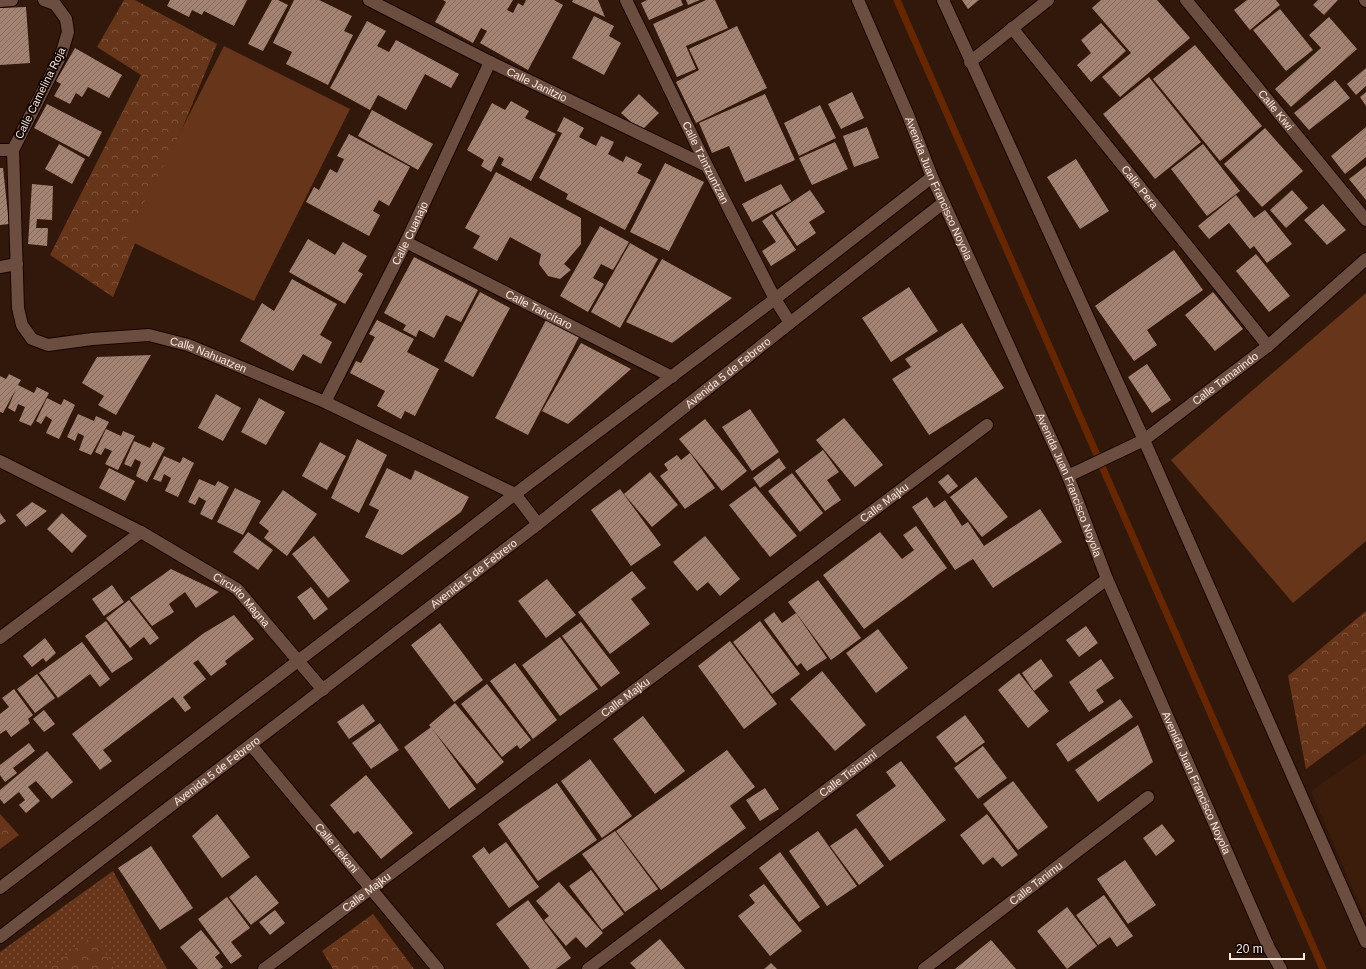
<svg xmlns="http://www.w3.org/2000/svg" width="1366" height="969" font-family="Helvetica,sans-serif">
  <defs>
    <pattern id="grass-dots" width="8" height="8" patternUnits="userSpaceOnUse"><rect width="8" height="8" fill="#67351a"/><path d="M2 2h.1M6 6h.1" fill="none" stroke="#7e523b" stroke-width="1.8" stroke-linecap="round"/></pattern>
    <pattern id="forest-crowns" width="20" height="18" patternUnits="userSpaceOnUse"><rect width="20" height="18" fill="#67351a"/><path d="M2 6a3 3 0 1 1 6 0M12 15a3 3 0 1 1 6 0" fill="none" stroke="#7e523b"/></pattern>
    <pattern id="building-hatch" width="6" height="6" patternUnits="userSpaceOnUse"><rect width="6" height="6" fill="#a38272"/><path d="M-1 1l2-2M0 6l6-6M5 7l2-2" fill="none" stroke="#856d62"/></pattern>
  </defs>
  <rect width="100%" height="100%" fill="#32180b"/>
  <polygon fill="#3c1c0b" points="1366,753 1366,920 1311,791"/>
  <polygon fill="url(#grass-dots)" points="113,871 167,969 0,969 0,952"/>
  <g fill="url(#forest-crowns)">
    <polygon points="124,0 135,0 217,44 113,297 50,255 141,75 97,47"/>
    <polygon points="1366,611 1366,725 1306,769 1288,676"/>
    <polygon points="0,814 19,835 0,849"/>
    <polygon points="373,914 414,969 333,969 322,951"/>
    <polygon points="95,934 114,969 48,969"/>
  </g>
  <g fill="#67351a">
    <polygon points="224,46 350,109 254,301 126,239"/>
    <polygon points="1366,293 1366,541 1293,603 1171,460"/>
  </g>
  <g fill="none" stroke-linecap="round" stroke-linejoin="round">
    <polyline stroke="#662700" stroke-width="7" points="897,0 1323,969"/>
  </g>
  <g fill="url(#building-hatch)">
    <polygon points="170,0 247,0 234,26 204,11 202,15 192,10 189,17 167,6"/>
    <polygon points="272,0 278,0 288,5 263,51 248,44"/>
    <polygon points="294,0 319,0 352,16 344,31 353,35 328,85 286,64 292,52 273,43"/>
    <polygon points="443,0 513,0 507,10 513,13 518,3 523,6 526,0 554,0 563,5 528,70 480,43 487,31 481,28 473,43 435,22 446,2"/>
    <polygon points="573,0 598,0 605,17 572,2"/>
    <polygon points="647,0 681,0 683,5 649,20 641,3"/>
    <polygon points="686,0 700,0 688,5"/>
    <polygon points="706,0 715,0 728,28 686,46 696,69 677,77 653,24"/>
    <polygon points="962,0 979,0 968,9"/>
    <polygon points="1101,0 1157,0 1190,38 1120,97 1102,77 1131,53 1092,8"/>
    <polygon points="1247,0 1276,0 1280,5 1250,30 1234,10"/>
    <polygon points="1318,0 1338,0 1324,15 1313,5"/>
    <polygon points="26,7 30,63 0,65 0,8"/>
    <polygon points="1280,9 1313,50 1286,71 1253,30"/>
    <polygon points="594,16 614,26 609,36 621,43 604,75 572,58"/>
    <polygon points="1329,17 1357,49 1291,107 1275,89 1321,48 1309,35"/>
    <polygon points="367,21 386,31 377,46 389,52 396,40 459,74 451,88 425,74 406,110 378,95 370,110 330,88"/>
    <polygon points="1101,23 1126,51 1091,82 1077,65 1091,53 1081,40"/>
    <polygon points="737,26 767,88 696,123 676,82 699,70 689,49"/>
    <polygon points="1195,45 1262,126 1220,161 1153,79"/>
    <polygon points="75,48 122,75 109,98 88,87 82,97 76,93 70,104 54,96 61,84 56,81"/>
    <polygon points="1366,68 1366,86 1356,95 1347,84"/>
    <polygon points="1149,77 1201,142 1155,179 1103,114"/>
    <polygon points="1335,80 1350,98 1309,130 1294,113"/>
    <polygon points="852,92 864,118 841,129 828,104"/>
    <polygon points="1366,92 1366,106 1360,97"/>
    <polygon points="639,94 659,113 641,131 621,113"/>
    <polygon points="765,94 795,160 745,182 729,146 712,153 699,123"/>
    <polygon points="511,101 529,111 525,118 556,134 531,181 501,165 504,159 499,156 491,172 481,166 484,160 467,150 492,103 505,110"/>
    <polygon points="47,104 102,132 89,157 34,128"/>
    <polygon points="820,105 836,138 799,156 784,123"/>
    <polygon points="372,110 433,144 418,170 358,136"/>
    <polygon points="564,117 584,128 579,137 596,146 601,136 614,142 608,154 623,162 626,156 642,164 637,173 651,180 625,230 566,199 568,194 539,178 562,133 557,131"/>
    <polygon points="867,127 879,158 854,167 843,136"/>
    <polygon points="1366,127 1366,157 1345,174 1331,156"/>
    <polygon points="1265,128 1303,171 1262,207 1224,164"/>
    <polygon points="349,134 410,167 389,206 379,200 373,211 380,215 369,236 306,202 314,187 319,190 330,169 337,173 344,159 337,156"/>
    <polygon points="835,142 848,169 812,185 799,158"/>
    <polygon points="59,144 85,159 72,184 45,169"/>
    <polygon points="1203,144 1240,191 1207,216 1171,169"/>
    <polygon points="1076,159 1109,211 1080,229 1047,177"/>
    <polygon points="665,163 704,182 669,251 630,232"/>
    <polygon points="1366,166 1366,200 1349,179"/>
    <polygon points="0,168 3,168 9,224 0,225"/>
    <polygon points="496,172 581,218 581,244 564,264 571,270 560,279 548,276 539,264 541,254 510,237 497,261 473,248 480,236 465,228"/>
    <polygon points="32,184 53,186 52,220 37,219 36,228 48,228 47,246 28,244"/>
    <polygon points="781,184 791,201 752,222 742,204"/>
    <polygon points="810,190 825,212 809,222 816,233 797,246 775,213"/>
    <polygon points="1292,190 1308,208 1286,228 1270,210"/>
    <polygon points="1236,195 1254,218 1265,210 1292,244 1267,263 1254,246 1250,249 1229,223 1209,239 1198,226"/>
    <polygon points="1323,204 1346,230 1327,245 1304,220"/>
    <polygon points="772,214 796,250 771,266 762,251 776,242 762,221"/>
    <polygon points="600,226 629,242 613,270 601,264 593,278 604,284 588,312 560,296"/>
    <polygon points="308,239 335,255 343,242 367,256 358,271 363,274 345,304 289,272"/>
    <polygon points="630,243 658,259 620,328 591,312"/>
    <polygon points="1174,250 1203,290 1147,330 1157,345 1134,361 1095,306"/>
    <polygon points="1256,254 1290,296 1269,312 1236,271"/>
    <polygon points="414,257 478,290 461,322 446,315 434,338 419,330 416,337 403,330 406,325 384,313"/>
    <polygon points="662,259 732,298 672,343 626,322"/>
    <polygon points="292,279 337,304 320,335 332,342 321,364 303,354 293,371 240,341 262,303 274,311"/>
    <polygon points="909,287 938,331 891,362 862,318"/>
    <polygon points="480,292 510,308 473,377 444,361"/>
    <polygon points="1213,292 1243,329 1215,351 1185,315"/>
    <polygon points="377,320 414,339 407,352 439,369 415,416 405,411 401,419 377,406 385,391 350,373 356,361 361,363 375,337 369,334"/>
    <polygon points="546,320 579,337 528,435 495,418"/>
    <polygon points="962,323 1004,388 929,435 892,379 911,367 905,359"/>
    <polygon points="581,343 631,369 568,424 542,411"/>
    <polygon points="151,355 116,415 98,405 104,396 82,383 97,357"/>
    <polygon points="1147,364 1171,400 1152,413 1128,377"/>
    <polygon points="9,374 21,380 18,385 34,393 37,387 49,393 31,426 19,421 25,407 18,404 15,412 8,408 16,389 3,413 0,412 0,376 6,379"/>
    <polygon points="216,394 241,408 223,441 198,428"/>
    <polygon points="47,398 61,405 64,399 75,405 59,439 46,433 52,420 46,416 41,424 36,421"/>
    <polygon points="259,398 285,412 266,445 241,432"/>
    <polygon points="750,409 779,452 752,471 722,427"/>
    <polygon points="78,414 94,421 96,416 109,422 91,455 79,450 84,436 78,433 75,441 67,437"/>
    <polygon points="844,418 883,465 855,487 816,440"/>
    <polygon points="705,419 747,471 722,491 679,439"/>
    <polygon points="106,429 121,436 123,431 135,436 118,470 105,464 112,451 105,448 101,455 95,452"/>
    <polygon points="357,439 387,455 359,513 331,498"/>
    <polygon points="134,441 150,448 153,442 165,448 147,482 136,476 141,462 135,459 131,467 124,464"/>
    <polygon points="320,442 346,456 327,490 302,476"/>
    <polygon points="823,450 839,472 827,480 841,500 825,511 795,471"/>
    <polygon points="690,453 715,488 685,509 660,476 668,470 664,464 677,455 681,460"/>
    <polygon points="164,456 180,463 183,457 194,463 178,497 165,491 171,478 164,474 161,482 153,479"/>
    <polygon points="779,458 786,468 760,488 753,478"/>
    <polygon points="109,468 135,481 125,501 99,488"/>
    <polygon points="387,468 411,480 415,470 469,497 461,512 402,555 365,537 379,510 369,505"/>
    <polygon points="650,472 678,505 652,527 624,494"/>
    <polygon points="792,473 823,513 800,532 768,491"/>
    <polygon points="948,474 958,486 948,494 938,482"/>
    <polygon points="976,477 1008,517 982,537 950,497"/>
    <polygon points="199,479 215,486 218,481 229,487 212,520 200,514 206,501 199,497 195,505 188,502"/>
    <polygon points="755,486 797,536 770,557 729,505"/>
    <polygon points="235,488 261,501 243,535 217,522"/>
    <polygon points="620,489 661,545 631,566 591,510"/>
    <polygon points="283,490 317,514 287,556 264,538 269,531 259,523"/>
    <polygon points="927,497 934,508 945,500 962,526 968,522 984,546 1040,509 1062,542 993,588 973,559 955,570 912,507"/>
    <polygon points="32,502 47,511 26,527 16,515"/>
    <polygon points="0,513 6,521 0,525"/>
    <polygon points="62,513 87,536 72,553 47,529"/>
    <polygon points="916,526 947,568 864,629 823,575 880,532 902,559 914,550 903,535"/>
    <polygon points="248,532 273,550 258,570 233,552"/>
    <polygon points="314,536 350,581 328,598 292,554"/>
    <polygon points="705,536 740,579 720,596 708,582 697,591 673,562"/>
    <polygon points="171,569 219,592 196,608 185,592 169,604 174,612 152,626 130,598"/>
    <polygon points="632,571 646,588 631,599 650,624 610,654 578,612"/>
    <polygon points="547,579 576,615 546,638 518,601"/>
    <polygon points="818,580 861,638 831,660 788,602"/>
    <polygon points="112,585 124,602 104,616 92,599"/>
    <polygon points="311,587 328,609 314,620 297,597"/>
    <polygon points="129,600 159,638 150,645 144,637 130,648 106,618"/>
    <polygon points="774,612 782,623 796,613 827,658 807,671 801,663 797,666 764,620"/>
    <polygon points="234,615 254,639 225,661 227,664 211,676 198,660 193,663 206,679 183,697 191,708 185,712 173,697 103,750 112,761 100,770 72,734 204,633"/>
    <polygon points="106,621 133,659 112,673 85,636"/>
    <polygon points="760,621 800,674 772,694 733,642"/>
    <polygon points="581,622 620,673 601,687 562,636"/>
    <polygon points="440,623 483,680 454,702 411,645"/>
    <polygon points="1086,626 1098,643 1079,657 1066,640"/>
    <polygon points="878,629 908,668 876,693 846,653"/>
    <polygon points="560,637 598,689 560,716 522,665"/>
    <polygon points="45,638 56,653 46,662 43,658 32,667 23,656"/>
    <polygon points="730,641 777,704 744,729 698,666"/>
    <polygon points="82,642 110,679 100,687 90,674 58,698 39,673"/>
    <polygon points="1041,659 1053,676 1034,691 1022,673"/>
    <polygon points="1101,659 1114,678 1096,690 1104,702 1089,712 1069,682"/>
    <polygon points="515,663 557,720 533,739 490,681"/>
    <polygon points="822,671 866,725 835,751 790,699"/>
    <polygon points="1019,673 1049,711 1028,728 998,690"/>
    <polygon points="37,674 55,698 35,713 17,689"/>
    <polygon points="487,684 531,740 520,749 517,745 502,757 461,704"/>
    <polygon points="14,689 33,715 28,719 30,723 11,737 6,730 0,734 0,714 9,707 2,698"/>
    <polygon points="1120,699 1133,717 1068,762 1056,744"/>
    <polygon points="455,703 504,762 477,784 429,725"/>
    <polygon points="363,704 375,721 349,739 337,722"/>
    <polygon points="44,710 55,724 44,732 33,719"/>
    <polygon points="965,715 985,742 956,763 936,737"/>
    <polygon points="643,716 685,771 655,794 613,739"/>
    <polygon points="380,723 399,750 371,769 352,743"/>
    <polygon points="1138,725 1153,762 1098,802 1075,770"/>
    <polygon points="431,727 476,789 449,809 404,747"/>
    <polygon points="29,743 35,751 13,768 17,773 5,782 0,775 0,765"/>
    <polygon points="983,746 1007,778 978,799 954,768"/>
    <polygon points="727,750 755,787 730,806 746,828 661,890 616,831"/>
    <polygon points="47,751 73,782 52,799 36,781 28,787 40,801 26,813 19,805 25,800 19,792 4,804 0,799 0,790"/>
    <polygon points="590,759 632,816 602,838 561,781"/>
    <polygon points="901,761 946,820 890,861 856,815 896,786 886,772"/>
    <polygon points="366,775 413,833 381,859 358,831 354,834 330,805"/>
    <polygon points="1013,781 1048,827 1018,850 983,804"/>
    <polygon points="557,783 597,840 538,881 498,824"/>
    <polygon points="765,788 779,809 760,821 746,800"/>
    <polygon points="217,814 250,857 222,878 192,836"/>
    <polygon points="987,814 1018,855 1002,867 993,857 983,865 960,835"/>
    <polygon points="1162,824 1175,841 1156,856 1143,838"/>
    <polygon points="856,828 884,866 859,885 830,846"/>
    <polygon points="615,831 658,889 625,912 582,854"/>
    <polygon points="818,831 857,886 827,906 789,851"/>
    <polygon points="506,842 539,887 509,908 472,856 484,847 489,854"/>
    <polygon points="151,846 193,908 160,930 118,868"/>
    <polygon points="780,852 820,907 799,922 759,868"/>
    <polygon points="1125,860 1156,905 1128,924 1097,879"/>
    <polygon points="591,870 624,914 602,930 569,886"/>
    <polygon points="256,875 279,903 251,925 229,897"/>
    <polygon points="559,882 603,933 586,948 576,937 566,946 544,920 549,916 536,901"/>
    <polygon points="764,884 802,931 770,956 738,916 755,903 749,895"/>
    <polygon points="1104,895 1133,936 1117,947 1110,937 1098,945 1076,915"/>
    <polygon points="227,897 250,928 231,942 242,956 231,964 198,919"/>
    <polygon points="528,900 571,958 556,969 530,969 496,924"/>
    <polygon points="1067,907 1097,946 1067,969 1037,931"/>
    <polygon points="275,910 285,923 270,935 259,922"/>
    <polygon points="201,930 220,953 215,957 223,967 220,969 198,969 180,947"/>
    <polygon points="660,939 685,969 636,969 630,963"/>
    <polygon points="991,940 1016,969 955,969"/>
    <polygon points="771,963 777,969 764,969"/>
  </g>
  <g fill="none" stroke-linecap="round" stroke-linejoin="round">
    <defs>
      <g id="street">
        <path id="s1" d="M44,0l11,4 11,15 2,13 -7,23 -48,95 5,158 4,17 10,14 16,6 44,-6 57,-4 39,10 60,25 77,32 190,92 23,30"/>
        <path id="s2" d="M369,0l121,62 217,104"/>
        <path id="s3" d="M626,0l81,166 68,133 15,24"/>
        <polyline points="943,0 1144,440 1366,942"/>
        <path id="s4" d="M1186,0l180,220"/>
        <polyline points="1365,0 1366,1"/>
        <polyline points="0,1 12,0"/>
        <path id="s5" d="M1012,28l256,318"/>
        <polyline points="970,62 1048,0"/>
        <polyline points="0,150 13,150"/>
        <path id="s6" d="M406,242l266,135"/>
        <polyline points="0,267 17,264"/>
        <path id="s7" d="M325,402l81,-160 84,-180"/>
        <path id="s8" d="M0,461l141,71 96,57 86,101"/>
        <path id="s9" d="M1068,476l76,-36 124,-94 98,-87"/>
        <polyline points="0,638 141,532"/>
        <path id="s10" d="M251,745l187,224"/>
        <path id="s11" d="M264,969l723,-544"/>
        <path id="s12" d="M588,969l519,-390"/>
        <path id="s13" d="M924,969l224,-172"/>
      </g>
      <g id="secondary">
        <path id="s14" d="M858,0l50,115 24,62 136,299 39,103 162,369 12,21"/>
        <polyline points="0,888 378,600 515,494 775,299 932,177"/>
        <path id="s15" d="M0,937l538,-413 252,-201 153,-120"/>
      </g>
    </defs>
    <use href="#street" stroke="#190300" stroke-width="14"/>
    <use href="#secondary" stroke="#190300" stroke-width="14"/>
    <use href="#street" stroke="#6c4e40" stroke-width="12"/>
    <use href="#secondary" stroke="#6c4e40" stroke-width="12"/>
  </g>
  <g text-anchor="middle" dominant-baseline="central" stroke-width="4" stroke-linejoin="round" paint-order="stroke">
    <g font-size="11" fill="#fce9e0" stroke="#120703">
      <text stroke="none"><textPath href="#s2" startOffset="188">Calle Janitzio</textPath></text>
      <text transform="translate(40 93) rotate(-64)">Calle Camelina Roja</text>
      <text stroke="none"><textPath href="#s4" startOffset="142">Calle Kiwi</textPath></text>
      <text stroke="none"><textPath href="#s3" startOffset="181">Calle Tzintzuntzan</textPath></text>
      <text stroke="none"><textPath href="#s5" startOffset="204">Calle Pera</textPath></text>
      <text stroke="none"><textPath href="#s14" startOffset="205">Avenida Juan Francisco Noyola</textPath></text>
      <text stroke="none"><textPath href="#s7" startOffset="189">Calle Cuanajo</textPath></text>
      <text stroke="none"><textPath href="#s6" startOffset="149">Calle Tancítaro</textPath></text>
      <text stroke="none"><textPath href="#s1" startOffset="548">Calle Nahuatzen</textPath></text>
      <text stroke="none"><textPath href="#s15" startOffset="921">Avenida 5 de Febrero</textPath></text>
      <text stroke="none"><textPath href="#s9" startOffset="186">Calle Tamarindo</textPath></text>
      <text stroke="none"><textPath href="#s14" startOffset="529">Avenida Juan Francisco Noyola</textPath></text>
      <text stroke="none"><textPath href="#s11" startOffset="776">Calle Majku</textPath></text>
      <text stroke="none"><textPath href="#s15" startOffset="597">Avenida 5 de Febrero</textPath></text>
      <text stroke="none"><textPath href="#s8" startOffset="280">Circuito Magna</textPath></text>
      <text stroke="none"><textPath href="#s11" startOffset="452">Calle Majku</textPath></text>
      <text stroke="none"><textPath href="#s15" startOffset="273">Avenida 5 de Febrero</textPath></text>
      <text stroke="none"><textPath href="#s12" startOffset="325">Calle Tisimani</textPath></text>
      <text stroke="none"><textPath href="#s14" startOffset="853">Avenida Juan Francisco Noyola</textPath></text>
      <text stroke="none"><textPath href="#s10" startOffset="134">Calle Irekani</textPath></text>
      <text stroke="none"><textPath href="#s13" startOffset="141">Calle Tanimu</textPath></text>
      <text stroke="none"><textPath href="#s11" startOffset="128">Calle Majku</textPath></text>
    </g>
  </g>
  <path d="M1230 953v6h74v-6" fill="none" stroke="#fce9e0" stroke-width="2"/>
  <text x="1236" y="953" font-size="12" fill="#fce9e0" stroke="#120703" stroke-width="3" paint-order="stroke">20 m</text>
</svg>
